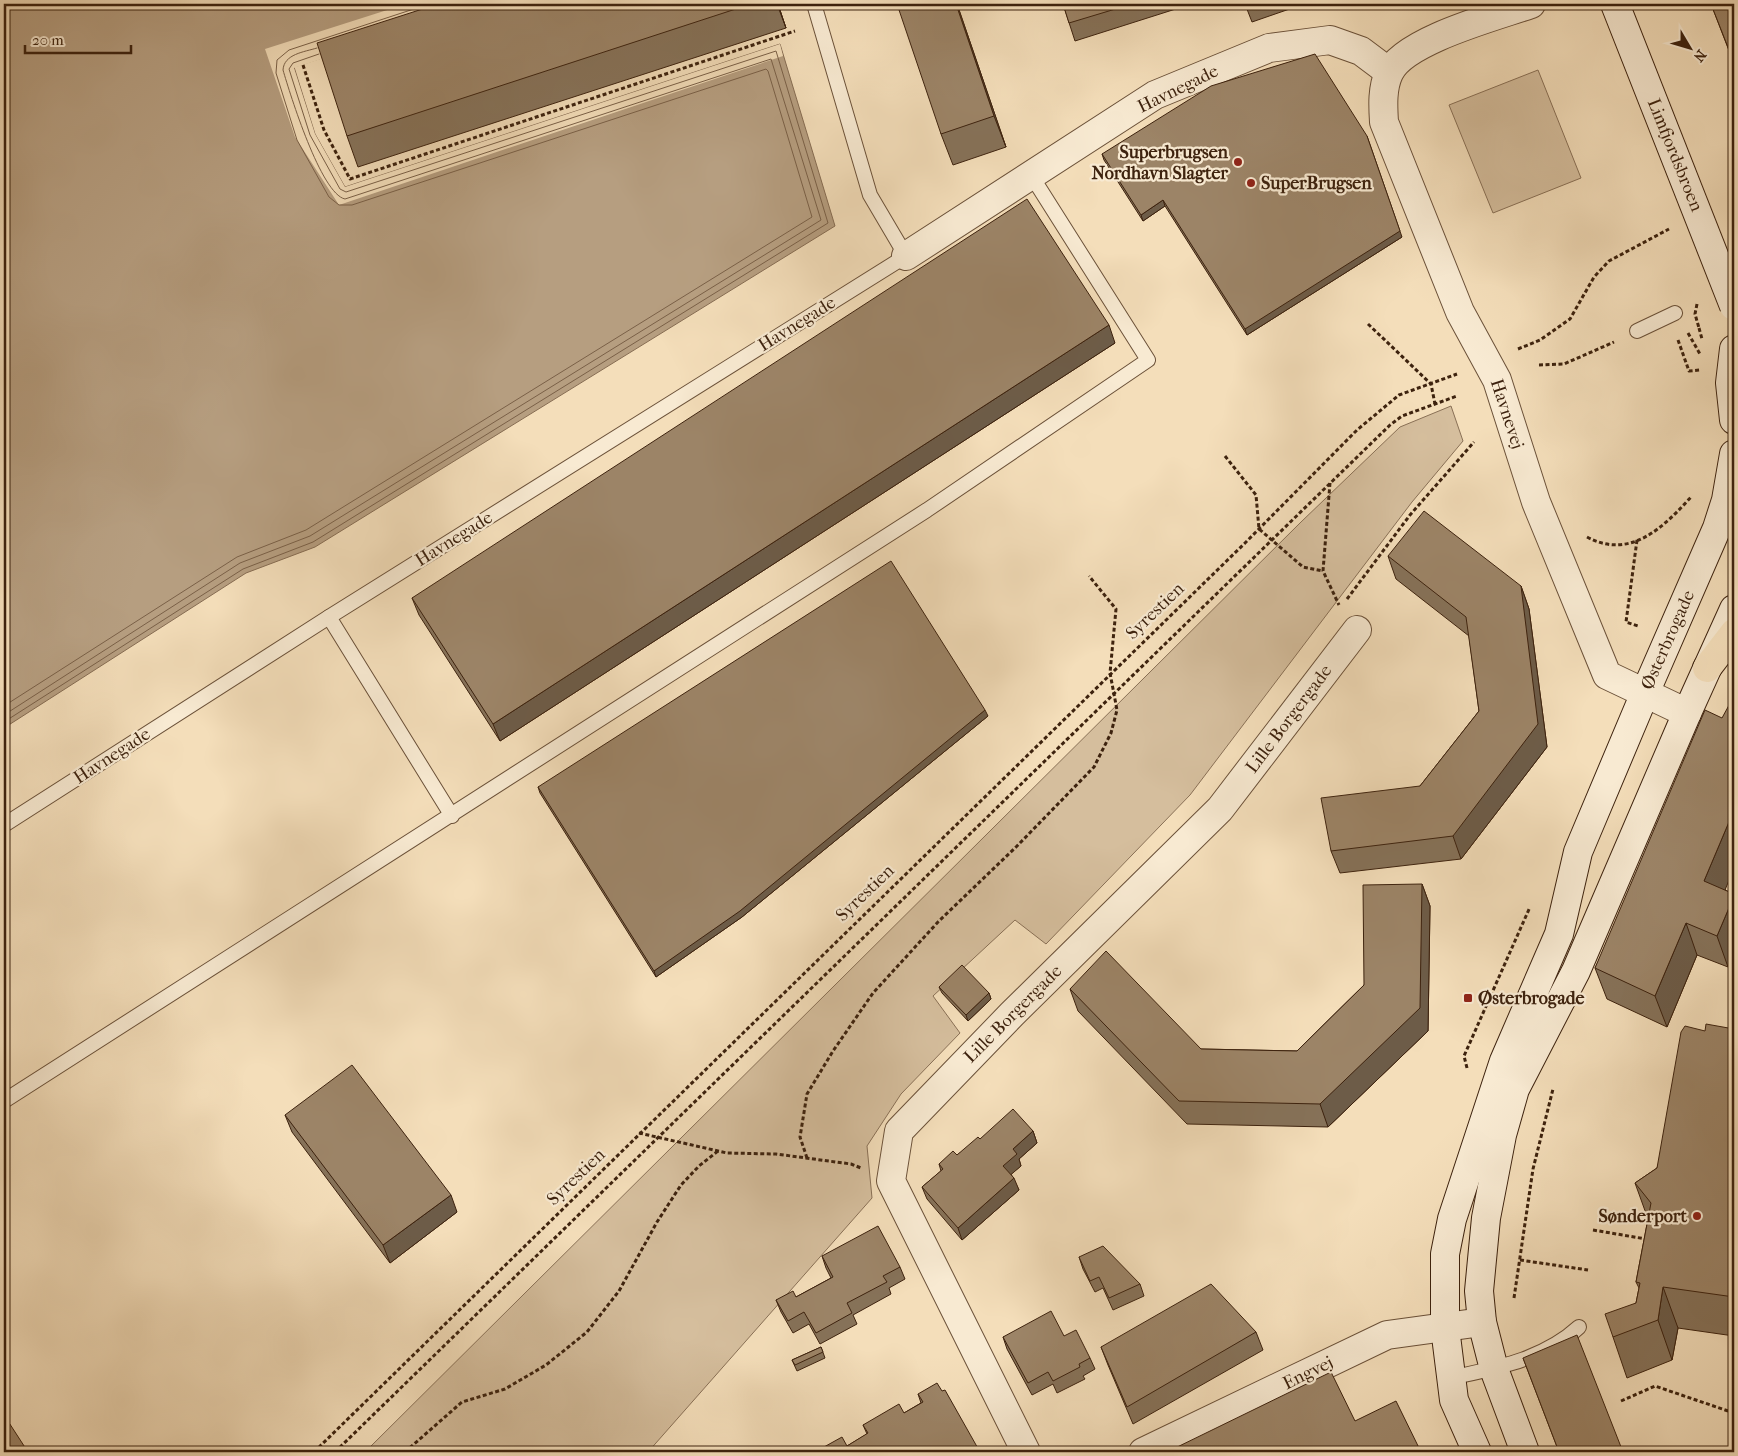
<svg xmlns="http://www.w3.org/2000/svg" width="1738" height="1456" font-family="'IM FELL French Canon',serif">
  <rect width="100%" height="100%" fill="#f4deba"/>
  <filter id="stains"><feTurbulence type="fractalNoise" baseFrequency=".004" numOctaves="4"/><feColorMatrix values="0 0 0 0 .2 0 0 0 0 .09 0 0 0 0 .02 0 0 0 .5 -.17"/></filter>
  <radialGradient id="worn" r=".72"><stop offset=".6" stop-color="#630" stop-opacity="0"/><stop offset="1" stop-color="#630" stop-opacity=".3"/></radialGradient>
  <g fill="#d5be9d" stroke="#897056">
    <polygon points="1538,70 1581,178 1493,213 1449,105"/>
    <polygon points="1451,406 1463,441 1412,502 1190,795 1046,944 1015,920 933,996 960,1033 901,1094 867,1146 872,1198 648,1452 365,1452 1301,522 1400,427"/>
  </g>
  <polygon fill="#b69e80" stroke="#866c52" points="4,4 489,4 294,67 315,134 345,187 780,44 835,226 315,547 246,573 4,728"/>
  <polygon fill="#f4deba" points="406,4 489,4 294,68 315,134 345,187 780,44 783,56 339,205 295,137 265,49"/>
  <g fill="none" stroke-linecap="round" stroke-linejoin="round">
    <g stroke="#7a6047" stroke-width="1">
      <polyline points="4,706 237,557 306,530 812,217 768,71 766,69 352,205 339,205 329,197 297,140 276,73 277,60 289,50 429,4"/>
      <path d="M4,715l236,-152 70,-27 511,-316 -50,-161 -426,140c-24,-5 -55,-105 -62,-129 1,-16 21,-18 34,-22"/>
      <polyline points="4,722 243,569 313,542 828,223 776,51 346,192 340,189 310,135 289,69 293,63 319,54"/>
    </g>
    <defs>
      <g id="service">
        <polyline points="1637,331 1675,313"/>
        <polyline points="329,617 452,816"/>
        <polyline points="4,825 329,617 906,256 870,195 814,4"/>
        <polyline points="4,1101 927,510 1148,360 1031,175"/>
        <path d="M1450,1378c46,-10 93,-18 129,-51"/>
      </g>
      <g id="minor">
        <path d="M1531,4c-34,12 -127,36 -142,69 -7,15 -6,33 -5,49l76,190 37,68 39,122 71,173 80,38"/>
        <polyline points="906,256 1155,95 1269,48 1330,40 1361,51 1389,72"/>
        <polyline points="1026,1452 891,1181 899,1131 1012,1014 1220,809 1357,630"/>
      </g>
      <polyline id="tertiary" points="1143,1452 1387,1335 1482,1322"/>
      <g id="secondary">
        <polyline points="1734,349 1730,383 1734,420"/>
        <polyline points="1477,1452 1454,1400 1445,1328 1445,1254 1452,1219 1504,1061 1559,934 1578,852 1645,693 1717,528 1726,500 1734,454"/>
        <polyline points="1525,1452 1494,1369 1482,1322 1479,1291 1486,1218 1502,1135 1515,1089 1576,971 1687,713 1734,609"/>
      </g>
      <polyline id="primary" points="1707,668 1734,633"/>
    </defs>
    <use href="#service" stroke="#6b5139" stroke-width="16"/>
    <use href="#minor" stroke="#6b5139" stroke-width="30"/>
    <use href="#tertiary" stroke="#6b5139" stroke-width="30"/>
    <use href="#secondary" stroke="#3d220e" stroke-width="30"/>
    <use href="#primary" stroke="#3d220e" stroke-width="30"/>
    <g stroke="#3d220e" stroke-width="3" stroke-dasharray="4 2.5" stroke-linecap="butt">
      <polyline points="303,65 324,130 350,179 795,31"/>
      <polyline points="1368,324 1431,384 1435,404"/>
      <polyline points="1699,328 1702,339"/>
      <polyline points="1688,333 1700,354"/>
      <polyline points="1678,340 1689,371 1700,370"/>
      <polyline points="1518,349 1540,340 1570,319 1594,277 1609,261 1669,229"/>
      <polyline points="1539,365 1564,364 1614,342"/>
      <polyline points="1225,456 1256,495 1259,529 1303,567 1323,571"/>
      <polyline points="1330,483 1323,571 1339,605"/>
      <path d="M1587,537c43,23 76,-9 104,-40"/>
      <polyline points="1637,540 1626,622 1638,626"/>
      <polyline points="1347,599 1410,515 1474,442"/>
      <polyline points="1467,1068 1464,1056 1530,907"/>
      <polyline points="639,1133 727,1153 776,1154 851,1164 861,1168"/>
      <polyline points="807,1158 800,1137 807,1094 833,1051 873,993 938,922 1017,846 1094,767 1111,733 1117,710 1110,673 1116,609 1089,576"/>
      <polyline points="1593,1230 1646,1239"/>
      <polyline points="1520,1260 1588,1270"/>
      <polyline points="1514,1298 1533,1169 1553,1089"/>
      <polyline points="1621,1401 1655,1386 1734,1413"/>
      <polyline points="314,1452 1245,543 1357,430 1399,395 1457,374"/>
      <polyline points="335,1452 1390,425 1402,416 1457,396"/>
      <polyline points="405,1452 462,1402 505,1389 546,1365 587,1332 619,1291 657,1222 681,1185 699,1166 718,1151"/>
    </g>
    <use href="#service" stroke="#f8ead2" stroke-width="14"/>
    <use href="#minor" stroke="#f8ead2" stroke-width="28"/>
    <use href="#tertiary" stroke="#f8ead2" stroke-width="28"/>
    <use href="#secondary" stroke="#f8ead2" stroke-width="28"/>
    <use href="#primary" stroke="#f4deba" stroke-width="28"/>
    <defs>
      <polyline id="secondary-bridge" points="1615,4 1734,306"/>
    </defs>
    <use href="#secondary-bridge" stroke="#3d220e" stroke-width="30" stroke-linecap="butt"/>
    <polyline stroke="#3d220e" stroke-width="3" stroke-dasharray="4 2.5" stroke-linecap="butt" points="1697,304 1695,314 1699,328"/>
    <use href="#secondary-bridge" stroke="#f8ead2" stroke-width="28"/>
  </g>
  <g fill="#867259" stroke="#3d220e">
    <polygon points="438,4 778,4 786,28 358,167 347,136"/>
    <polygon points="957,4 1006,147 953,165 941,134"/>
    <polygon points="1063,4 1181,4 1182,7 1075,41"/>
    <polygon points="1245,4 1304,4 1252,22"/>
    <polygon points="1711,4 1734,4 1734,60 1733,61"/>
    <polygon points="1102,154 1402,237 1247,335 1165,206 1143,221 1104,160"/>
    <polygon points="1115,343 500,741 419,615 412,598"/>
    <polygon points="1388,556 1521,586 1529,609 1547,747 1461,859 1340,873 1331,851 1420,786 1479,711 1469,636 1396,579"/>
    <polygon points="988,716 742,917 656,977 540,793 538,787"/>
    <polygon points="1722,718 1725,890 1734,894 1734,954 1728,967 1697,955 1667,1027 1607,999 1595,968"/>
    <polygon points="1422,884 1430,906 1428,1031 1328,1127 1187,1124 1078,1011 1070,989 1201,1049 1297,1051 1364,985"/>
    <polygon points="939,987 989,993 991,999 968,1021 942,993"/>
    <polygon points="1734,1029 1734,1336 1678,1328 1672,1360 1627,1378 1613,1337 1636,1303 1639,1288 1636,1282 1648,1219 1635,1183 1657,1168 1705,1031"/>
    <polygon points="285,1115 457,1212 390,1263 292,1132"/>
    <polygon points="1033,1131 1037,1143 1019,1159 1021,1166 1011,1174 1019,1190 962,1240 927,1199 922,1187 941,1171 939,1164 957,1155 980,1139"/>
    <polygon points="822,1256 900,1267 905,1279 889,1288 891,1294 853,1315 857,1324 820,1344 809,1324 793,1333 781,1312 776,1300 796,1297 831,1278 826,1268"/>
    <polygon points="1079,1257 1140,1284 1144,1296 1113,1310 1103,1288 1095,1292 1083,1269"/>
    <polygon points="1256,1332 1263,1350 1133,1424 1108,1365 1101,1347"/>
    <polygon points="1064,1336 1090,1358 1095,1369 1083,1376 1085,1379 1057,1393 1053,1384 1032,1395 1007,1349 1003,1337"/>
    <polygon points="821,1347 825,1358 797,1371 792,1360"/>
    <polygon points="1523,1358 1623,1452 1559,1452"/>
    <polygon points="918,1394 980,1452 847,1446 867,1434 863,1425 904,1413 921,1403"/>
  </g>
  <g fill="#6d5c48" stroke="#3d220e">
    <polygon points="777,4 778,4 786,28"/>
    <polygon points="956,4 957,4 1006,147 994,116"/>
    <polygon points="1367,136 1402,237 1247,335 1245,329"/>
    <polygon points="1163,200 1165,206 1143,221 1141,215"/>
    <polygon points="1109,325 1115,343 500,741 493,724"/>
    <polygon points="1521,586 1529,609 1547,747 1461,859 1453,836"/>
    <polygon points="985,710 988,716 742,917 656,977 654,971"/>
    <polygon points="1734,810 1734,868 1716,912 1704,881"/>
    <polygon points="1422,884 1430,906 1428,1031 1328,1127 1320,1104"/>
    <polygon points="1734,896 1734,954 1728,967 1717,936"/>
    <polygon points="1686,923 1697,955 1667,1027 1655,996"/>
    <polygon points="989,993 991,999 968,1021 966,1015"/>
    <polygon points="1033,1131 1037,1143 1019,1159 1021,1166 1007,1178 1003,1166 1013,1149"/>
    <polygon points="1014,1178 1019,1190 962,1240 958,1228"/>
    <polygon points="451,1195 457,1212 390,1263 383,1245"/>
    <polygon points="1663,1287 1678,1328 1672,1360 1658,1320"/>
  </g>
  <g fill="#9c8467" stroke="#3d220e">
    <polygon points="438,4 751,4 347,136 317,43"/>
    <polygon points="897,4 956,4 994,116 941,134"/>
    <polygon points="1063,4 1132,4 1069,23"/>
    <polygon points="1711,4 1734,4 1734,53 1731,55"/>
    <polygon points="1315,54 1367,136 1400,231 1245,329 1163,200 1141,215 1102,154 1211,86"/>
    <polygon points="1027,199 1109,325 493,724 412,598"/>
    <polygon points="1424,511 1521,586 1538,724 1453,836 1331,851 1321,798 1420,786 1479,711 1466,617 1388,556"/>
    <polygon points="891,561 985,710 740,911 654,971 538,787"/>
    <polygon points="1734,696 1734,810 1704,881 1734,894 1734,896 1717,936 1686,923 1655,996 1595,968 1705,710 1722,718"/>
    <polygon points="1422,884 1420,1008 1320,1104 1179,1101 1070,989 1106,951 1201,1049 1297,1051 1364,985 1363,885"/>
    <polygon points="962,965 989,993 966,1015 939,987"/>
    <polygon points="1706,1024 1734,1029 1734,1297 1663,1287 1658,1320 1613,1337 1605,1314 1636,1303 1640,1283 1636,1282 1651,1203 1635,1183 1657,1168 1681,1032 1685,1026 1705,1031"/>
    <polygon points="352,1065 451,1195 383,1245 285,1115"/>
    <polygon points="1013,1109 1033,1131 1013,1149 1017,1154 1003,1166 1014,1178 958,1228 922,1187 943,1169 939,1164 953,1151 957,1155 978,1137 980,1139"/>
    <polygon points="878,1226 900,1267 883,1276 887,1282 847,1303 852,1313 816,1333 804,1312 788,1321 776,1300 793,1291 796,1297 833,1277 822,1256"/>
    <polygon points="1103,1246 1140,1284 1109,1298 1099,1277 1090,1281 1079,1257"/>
    <polygon points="1211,1284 1256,1332 1127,1407 1101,1347"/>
    <polygon points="1051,1311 1064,1336 1076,1330 1090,1358 1079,1364 1080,1367 1053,1381 1048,1372 1028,1383 1003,1337"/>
    <polygon points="1577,1335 1623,1452 1559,1452 1523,1358"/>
    <polygon points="821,1347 823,1352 795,1365 792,1360"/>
    <polygon points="1331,1372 1355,1421 1396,1401 1421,1452 1167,1452"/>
    <polygon points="937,1383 942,1391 945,1390 980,1452 815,1452 842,1437 847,1446 868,1433 863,1425 899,1404 904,1413 923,1402 918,1394"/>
    <polygon points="4,1415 28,1452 4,1452"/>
  </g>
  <g fill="#8f2418" stroke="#f8ead2" stroke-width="2">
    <circle cx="1238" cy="162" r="5"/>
    <circle cx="1251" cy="183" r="5"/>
    <rect x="1463" y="993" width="10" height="10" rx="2.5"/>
    <circle cx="1697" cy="1216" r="5"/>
  </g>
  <g text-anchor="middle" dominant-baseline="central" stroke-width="4.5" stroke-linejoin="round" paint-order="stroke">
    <g font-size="18" fill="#3d220e" stroke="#f8ead2">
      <text transform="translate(1178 89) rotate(-26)">Havnegade</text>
      <text transform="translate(1675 155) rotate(68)">Limfjordsbroen</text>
      <text transform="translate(797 324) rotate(-32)">Havnegade</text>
      <text transform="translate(1507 414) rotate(72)">Havnevej</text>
      <text transform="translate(454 539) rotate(-32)">Havnegade</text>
      <text transform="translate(1155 611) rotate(-44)">Syrestien</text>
      <text transform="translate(1668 640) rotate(-66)">Østerbrogade</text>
      <text transform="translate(1289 719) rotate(-53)">Lille Borgergade</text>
      <text transform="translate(112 756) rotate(-33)">Havnegade</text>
      <text transform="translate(865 893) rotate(-44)">Syrestien</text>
      <text transform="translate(1013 1014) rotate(-45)">Lille Borgergade</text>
      <text transform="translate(576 1177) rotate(-44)">Syrestien</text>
      <text transform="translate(1308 1373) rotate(-26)">Engvej</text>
    </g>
    <g font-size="18" font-weight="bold" fill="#3d220e" stroke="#f8ead2" text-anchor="end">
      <text x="1228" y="152">Superbrugsen<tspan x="1228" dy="21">Nordhavn Slagter</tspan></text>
      <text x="1261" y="183" text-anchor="start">SuperBrugsen</text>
      <text x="1478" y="998" text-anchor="start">Østerbrogade</text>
      <text x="1687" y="1216">Sønderport</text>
    </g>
  </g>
  <rect width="1738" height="1456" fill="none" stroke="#f4deba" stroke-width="20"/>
  <rect x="5" y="5" width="1728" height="1446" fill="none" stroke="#3d220e" stroke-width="2.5"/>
  <rect x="10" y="10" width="1718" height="1436" fill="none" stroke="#3d220e"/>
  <g transform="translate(1690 48) rotate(128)" stroke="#f8ead2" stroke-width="4" paint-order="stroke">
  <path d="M0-4L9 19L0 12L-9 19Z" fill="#3d220e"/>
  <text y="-8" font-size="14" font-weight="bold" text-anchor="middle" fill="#3d220e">N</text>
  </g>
  <path d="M25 45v8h106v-8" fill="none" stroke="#3d220e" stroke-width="2.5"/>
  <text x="32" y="45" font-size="15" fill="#3d220e" stroke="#f8ead2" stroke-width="4" paint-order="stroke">20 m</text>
  <rect width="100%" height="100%" filter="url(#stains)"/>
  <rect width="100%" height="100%" fill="url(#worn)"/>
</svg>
